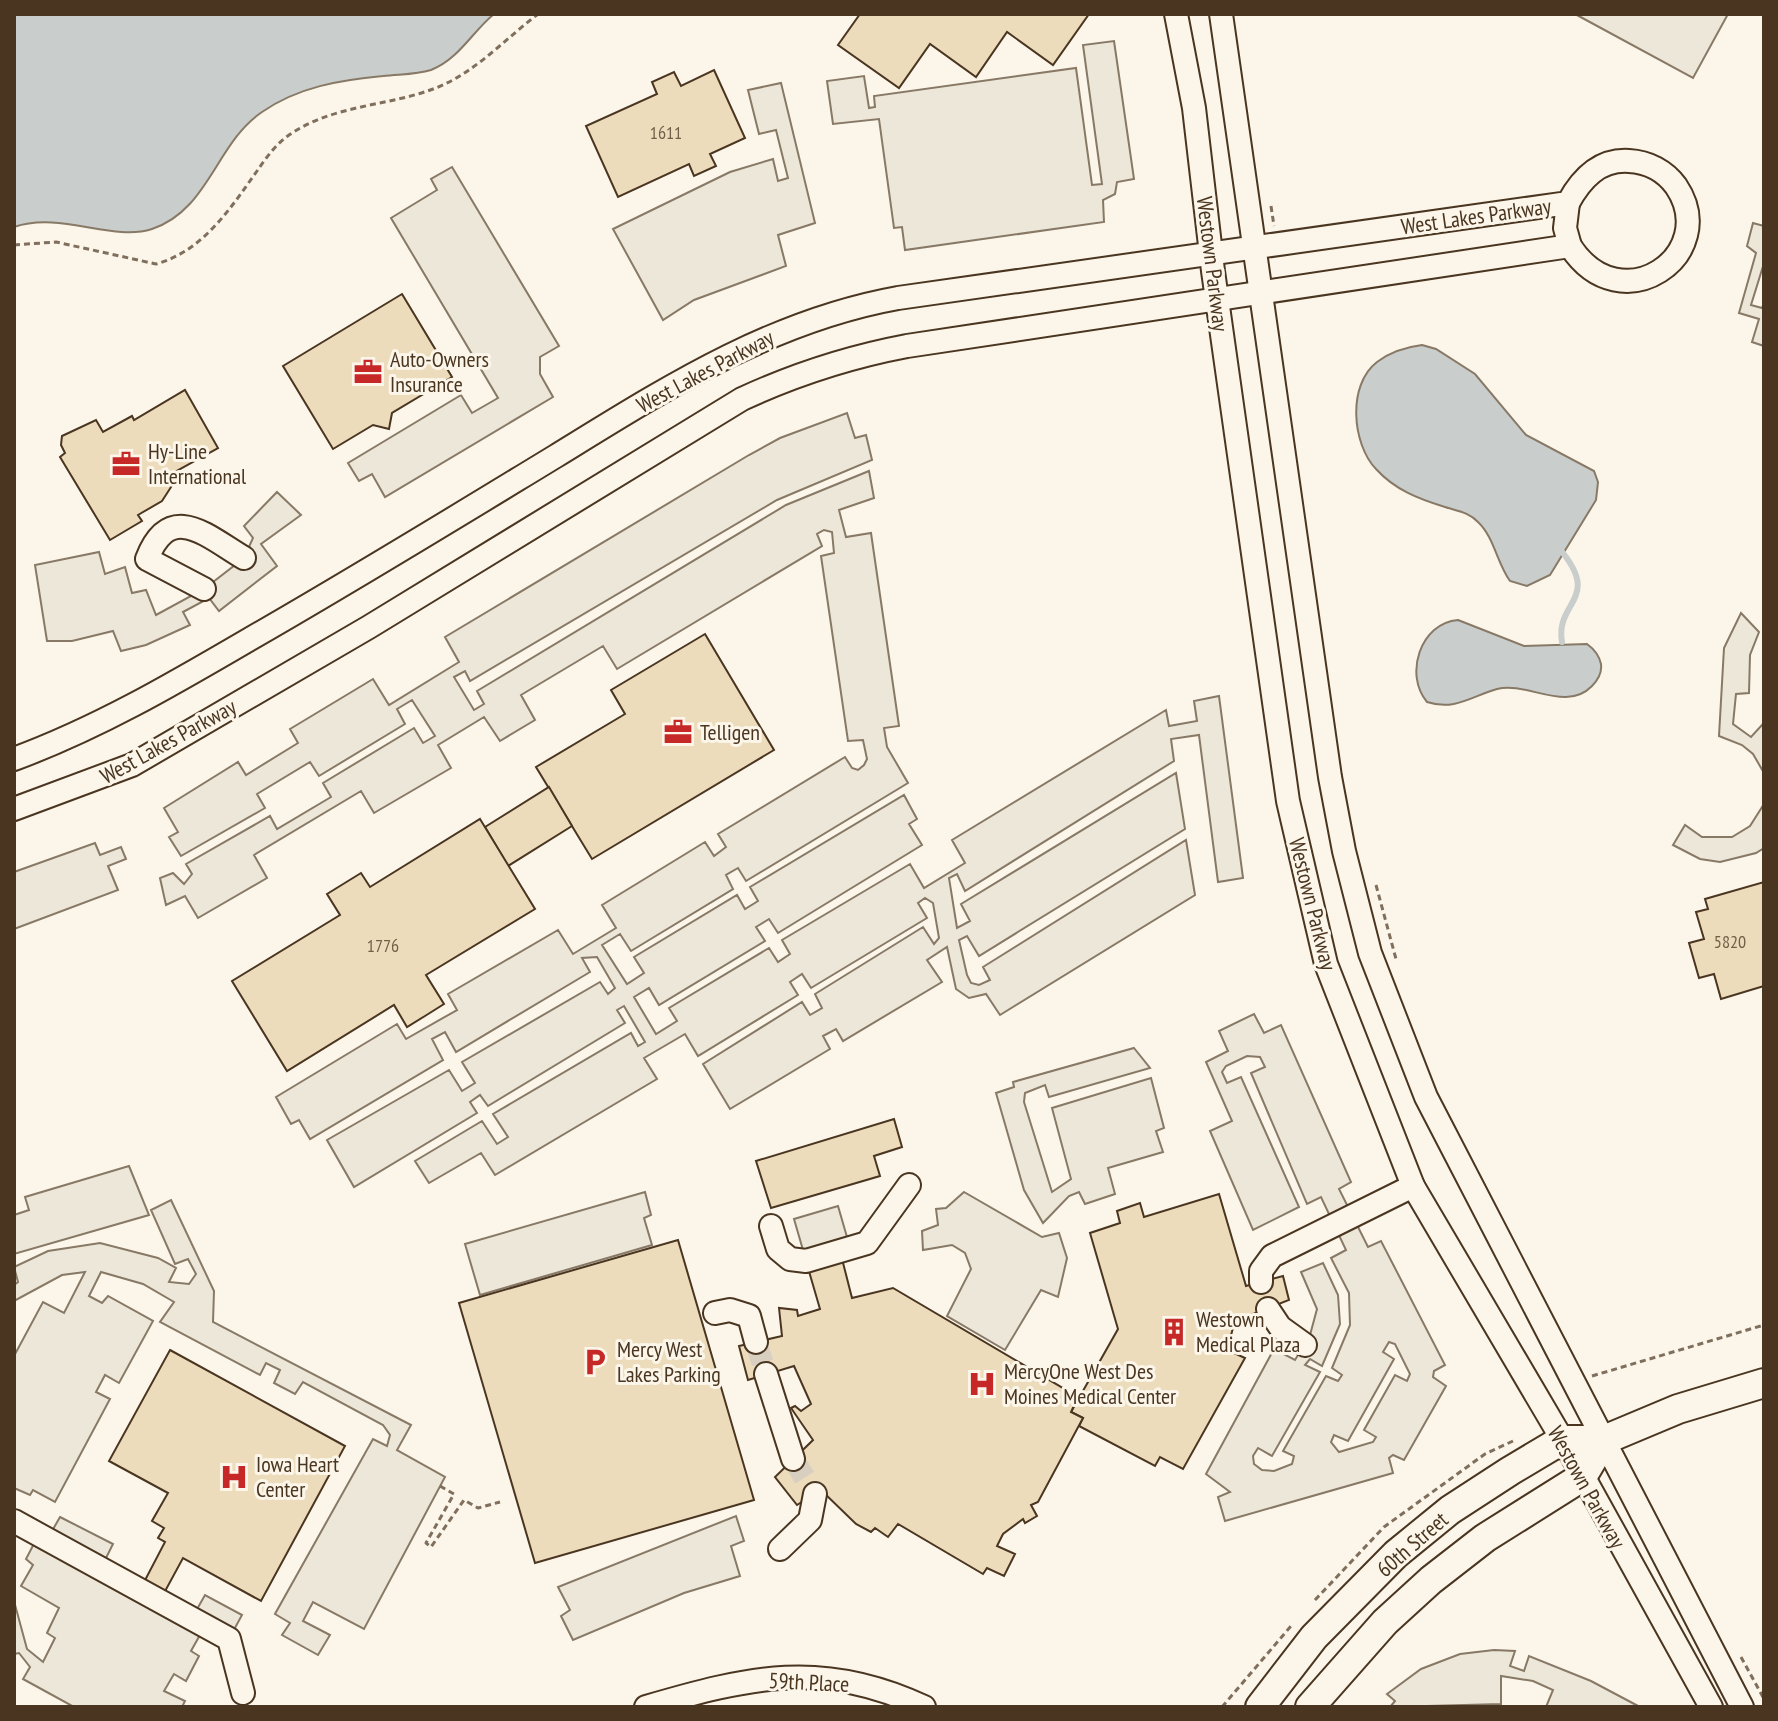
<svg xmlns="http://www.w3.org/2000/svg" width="1778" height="1721" font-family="'PT Sans Narrow',sans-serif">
  <rect width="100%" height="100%" fill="#fbf6e9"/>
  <g fill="#ede7d9" stroke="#887966" stroke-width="2" fill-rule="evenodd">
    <polygon points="1575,14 1728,14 1693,78"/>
    <polygon points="1114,41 1134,179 1117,182 1115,194 1103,200 1104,222 905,250 902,227 894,228 879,119 833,124 827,81 864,76 869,108 875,107 874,96 1076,68 1092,185 1102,184 1083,45"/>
    <polygon points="781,83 815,223 778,235 786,266 694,300 663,320 613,229 730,172 773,159 778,181 788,178 776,130 759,134 748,90"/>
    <polygon points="452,167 559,346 540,357 540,374 553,397 385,497 372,474 359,481 348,463 461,395 472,413 498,398 391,218 437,190 431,179"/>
    <polygon points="1753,223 1764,226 1764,263 1751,305 1762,308 1764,303 1764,346 1752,342 1759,319 1739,313 1756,253 1747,246"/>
    <polygon points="847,413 855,438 866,435 872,460 777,500 470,681 465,671 454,677 474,710 484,704 477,691 786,505 869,471 874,498 839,510 846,537 871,533 899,726 884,728 887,747 908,783 746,881 738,868 726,875 733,889 631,951 620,934 602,945 627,984 644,973 634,957 737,895 745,909 758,901 750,887 904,795 917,819 909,824 922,845 778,933 769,919 756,927 765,941 659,1005 649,988 634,997 656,1034 677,1021 669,1008 769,948 778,962 790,954 782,940 910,864 924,888 965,863 952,840 1166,710 1169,726 1197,721 1194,701 1219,696 1243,878 1218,882 1199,735 1171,739 1174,761 965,891 957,874 949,878 957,928 970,921 961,904 1176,773 1185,829 979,956 967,936 959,940 967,975 971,983 979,985 990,980 983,967 1186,840 1195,895 1000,1015 986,994 969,998 956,989 947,947 927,960 942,982 843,1041 836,1029 823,1036 830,1049 730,1109 703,1064 802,1002 810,1015 822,1008 815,994 923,927 934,944 939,938 933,903 925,898 918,903 927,918 811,988 802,974 790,982 798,995 698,1056 685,1034 644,1058 657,1079 495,1175 481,1153 429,1183 415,1161 482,1121 497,1144 508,1137 493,1114 631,1033 638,1046 645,1042 624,1006 617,1010 625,1023 488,1106 480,1095 470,1102 477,1113 354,1187 327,1140 449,1070 462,1091 475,1083 462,1062 600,982 608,994 615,988 597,957 582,958 590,972 456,1052 445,1032 432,1039 443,1060 310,1139 299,1120 291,1124 276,1097 397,1024 406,1039 457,1010 448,994 558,930 573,954 616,928 602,905 705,842 714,856 726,847 718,834 845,757 852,768 858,770 864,765 867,759 863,740 848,741 821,556 834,553 832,532 824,530 817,534 822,546 617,669 603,646 521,695 535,720 500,741 484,717 438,745 451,768 374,813 361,791 254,855 267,878 198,918 185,896 166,905 160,878 173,873 184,884 192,874 186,864 270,816 277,829 331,797 323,783 414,728 423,743 435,736 412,700 397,709 405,724 319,776 310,762 257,794 265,808 181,856 169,837 178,832 164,808 238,762 246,775 298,743 290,729 373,679 389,705 459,662 445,637 749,455 780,438"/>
    <polygon points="277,492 301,515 261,544 277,566 219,611 209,598 183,612 190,625 146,645 121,651 113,631 72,641 47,641 35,565 99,552 105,574 125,567 132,593 146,590 156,615 204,589 244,558 253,538 244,526"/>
    <polygon points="1741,613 1759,632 1750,655 1749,693 1736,694 1733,724 1751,737 1762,725 1764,727 1764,773 1753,754 1742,745 1719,736 1724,648"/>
    <polygon points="1764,804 1764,848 1756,853 1720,862 1700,859 1673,845 1685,825 1702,837 1732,837 1750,826"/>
    <polygon points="95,843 100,855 121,847 126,859 108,866 118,890 14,929 14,872"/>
    <path d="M1254,1014l10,19 17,-8 70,157 -12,7 29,58 13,-6 64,124 -11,6 -1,6 13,9 -42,74 -11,-5 -4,3 4,15 -168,48 -7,-24 12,-5 -24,-18 68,-125 21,11 15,-25 7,-26 -16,-37 22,-9 15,32 2,29 -18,42 -12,-7 -5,6 15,7 -48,84 -14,-8 -5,8 1,8 8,6 12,1 18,-7 2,-8 -11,-5 43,-75 12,5 4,-6 -10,-7 18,-43 -1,-32 -18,-35 15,-8 -25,-53 -14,7 -56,-131 14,-6 -5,-10 -13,-1 -21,10 -4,6 5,11 14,-6 58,130 -46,23 -43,-99 22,-10 -26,-59 22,-11 -9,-20zM1389,1342l6,2 15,30 -3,7 -12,-6 -31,55 12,7 -3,5 -34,10 -8,-10 3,-7 14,6 46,-82 -11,-7z"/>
    <polygon points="1134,1048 1150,1068 1049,1097 1045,1085 1025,1093 1024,1102 1052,1192 1071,1179 1052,1108 1151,1078 1164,1128 1156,1131 1163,1152 1108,1168 1115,1194 1085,1204 1079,1192 1069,1196 1043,1223 1024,1190 996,1093 1014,1087 1013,1082"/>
    <polygon points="129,1166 149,1215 14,1254 14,1215 29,1210 25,1197"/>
    <polygon points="645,1192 651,1215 644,1218 652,1245 480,1295 465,1244"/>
    <polygon points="964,1192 1042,1237 1059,1233 1067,1258 1058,1297 1041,1290 1005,1350 947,1316 971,1269 965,1253 952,1245 923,1250 922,1231 938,1225 936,1209 946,1208"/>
    <polygon points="171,1200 214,1291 213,1322 411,1425 397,1450 445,1477 364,1629 313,1602 303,1621 330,1635 318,1655 282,1635 290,1623 275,1614 373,1439 387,1446 390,1435 383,1425 303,1382 295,1394 274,1383 280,1370 266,1363 260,1375 160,1322 174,1302 143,1284 101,1272 89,1296 102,1303 108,1296 153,1321 119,1383 105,1375 96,1392 110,1399 55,1502 33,1490 30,1495 14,1488 14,1356 43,1302 64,1313 85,1272 62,1275 14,1301 14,1285 18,1282 14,1267 48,1251 100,1243 158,1258 176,1268 169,1282 189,1284 196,1274 188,1259 175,1264 151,1210"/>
    <polygon points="838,1206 847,1237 803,1250 794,1219"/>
    <polygon points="736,1516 744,1541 731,1546 740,1576 684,1593 573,1640 561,1616 570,1610 558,1587"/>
    <polygon points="60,1517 113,1544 101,1568 192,1618 205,1595 242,1615 229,1639 205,1626 191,1651 199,1656 186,1681 174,1674 164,1691 185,1701 182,1707 74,1707 23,1679 30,1667 19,1653 14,1654 14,1601 27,1649 43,1662 55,1638 47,1633 59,1608 21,1586 33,1565 26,1559 39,1534 48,1538"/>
    <polygon points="1494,1650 1515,1651 1510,1666 1524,1671 1529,1656 1591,1681 1640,1707 1546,1707 1553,1690 1533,1681 1501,1676 1501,1704 1390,1707 1395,1701 1387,1694 1421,1669 1460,1654"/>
  </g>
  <g fill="#c9cecd" stroke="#887966" stroke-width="2">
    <path d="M14,14h480c-22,18 -35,45 -63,56 -16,5 -32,4 -48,6 -43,4 -85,11 -121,36 -46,31 -53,98 -110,117 -40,13 -91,-18 -138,-2z"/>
    <path d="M1422,345l14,4 39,25 51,61 68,36 4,11 -2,18 -46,75 -23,11 -17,-5c-13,-18 -16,-44 -32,-59 -9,-10 -21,-11 -33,-15 -26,-8 -50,-17 -69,-38 -24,-25 -29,-84 1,-107 13,-10 29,-15 45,-17z"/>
    <path d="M1458,620l66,26 63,-2c7,5 12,11 14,20 1,8 -3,16 -9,22 -26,27 -65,-5 -95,3 -25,7 -42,22 -70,13 -23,-27 -7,-79 31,-82z"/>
  </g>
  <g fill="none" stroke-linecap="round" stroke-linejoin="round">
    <path stroke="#c9cecd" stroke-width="6" d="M1562,642c-7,-40 38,-42 1,-89"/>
  </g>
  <g fill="#ecdcbc" stroke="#4a3520" stroke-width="2">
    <polygon points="860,14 928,15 1089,14 1053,65 1007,32 976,77 930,44 899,88 838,45"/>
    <polygon points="714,70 745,138 710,154 716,166 694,176 689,164 618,197 586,126 657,94 652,82 674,72 681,86"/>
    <polygon points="402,294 452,377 392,413 389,429 373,425 333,449 283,366"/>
    <polygon points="185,390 218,448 175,472 173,484 162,501 138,515 142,521 110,540 60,457 65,453 61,445 62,436 96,420 103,432 132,416 134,420"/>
    <polygon points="705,634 774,750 592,859 536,767 625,714 611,690"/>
    <polygon points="549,787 572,826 508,866 485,827"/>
    <polygon points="480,819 535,909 426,975 444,1004 425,1016 407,1027 394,1005 287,1071 232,981 340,915 327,894 361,873 370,887"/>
    <polygon points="1764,882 1764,986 1721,999 1714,974 1699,978 1689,943 1704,939 1696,912 1708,909 1705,899"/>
    <polygon points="894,1119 902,1147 874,1156 880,1176 771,1208 756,1161"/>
    <polygon points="1219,1194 1246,1286 1283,1276 1289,1300 1230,1323 1233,1328 1227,1350 1245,1358 1183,1469 1160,1457 1155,1466 1079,1426 1083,1418 1071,1412 1118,1329 1090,1233 1120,1223 1117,1211 1140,1203 1144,1217"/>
    <polygon points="678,1240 754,1500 535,1563 459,1303"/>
    <polygon points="840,1251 852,1298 893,1288 1078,1397 1071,1412 1083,1418 1038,1502 1031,1505 1037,1516 1025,1523 1023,1519 1003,1534 997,1546 1015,1554 1004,1576 987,1568 983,1574 898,1524 888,1537 875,1528 871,1532 856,1524 821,1490 797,1505 775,1477 813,1440 791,1408 795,1406 801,1411 811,1404 794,1366 748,1380 739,1346 782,1336 779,1308 797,1310 798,1316 820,1309 806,1261"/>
    <polygon points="170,1350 345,1446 261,1601 183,1558 163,1595 143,1584 165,1542 158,1538 164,1528 152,1521 168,1493 109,1461"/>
  </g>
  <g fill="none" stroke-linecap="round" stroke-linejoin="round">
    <g stroke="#d8cfc1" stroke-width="22" stroke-dasharray="22 11" stroke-linecap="butt">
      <polyline points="756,1342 766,1374"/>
      <polyline points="793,1459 815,1494"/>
    </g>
    <defs>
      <g id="minor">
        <polyline points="1176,14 1194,108 1213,271 1288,801 1326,964 1413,1186 1572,1456 1711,1707"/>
        <polyline points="1221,14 1330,777 1344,851 1370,953 1426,1097 1742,1707"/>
        <polyline points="1568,203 1565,228 1570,246"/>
        <path d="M204,589l-57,-30c23,-59 60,-23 97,-1"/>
        <path d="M14,759c84,-31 159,-75 236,-120 103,-59 204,-121 306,-183 109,-67 214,-135 342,-158l670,-95c13,-24 31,-44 61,-42 19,1 36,10 47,25 46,68 -55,139 -106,60l-663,100c-58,11 -111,28 -165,53l-373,228 -237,138 -118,44"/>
        <polyline points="771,1226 778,1249 790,1259 806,1261 867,1243 909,1185"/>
        <polyline points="1261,1282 1261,1271 1272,1256 1413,1186"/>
        <polyline points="1268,1309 1280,1327 1305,1345"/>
        <polyline points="715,1313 730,1310 749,1316 756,1342"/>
        <polyline points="766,1374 793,1459"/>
        <polyline points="14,1521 229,1639 243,1693"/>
        <polyline points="780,1549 810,1520 815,1494"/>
        <path d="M646,1707c103,-30 176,-48 278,0"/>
      </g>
      <g id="major">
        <polyline points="1260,1707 1314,1637 1396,1554 1450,1510 1510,1471 1562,1440 1604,1440 1678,1409 1764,1383"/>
        <polyline points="1310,1707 1385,1622 1431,1580 1485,1538 1582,1477 1604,1440"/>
      </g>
    </defs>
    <use href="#minor" stroke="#4a3520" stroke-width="26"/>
    <use href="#major" stroke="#4a3520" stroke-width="32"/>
    <g stroke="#7f6f5c" stroke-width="3" stroke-dasharray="6 4" stroke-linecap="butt">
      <polyline points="1271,206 1274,226"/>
      <path d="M14,245l42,-3 100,22c47,-13 74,-55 101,-93 9,-13 19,-27 32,-36 48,-33 107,-28 156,-51 34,-16 64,-48 93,-70"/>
      <polyline points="1376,885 1396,959"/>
      <polyline points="1592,1376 1764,1325"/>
      <polyline points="440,1486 454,1494 426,1543 431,1547 464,1500 478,1508 500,1502"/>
      <polyline points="1315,1600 1384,1527 1485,1454 1513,1441"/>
      <polyline points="1741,1657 1764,1699"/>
      <polyline points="1222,1707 1291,1626"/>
    </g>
    <use href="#minor" stroke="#fbf6e9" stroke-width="22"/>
    <use href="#major" stroke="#fbf6e9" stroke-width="28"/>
  </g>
  <defs>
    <symbol id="office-bare" viewBox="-9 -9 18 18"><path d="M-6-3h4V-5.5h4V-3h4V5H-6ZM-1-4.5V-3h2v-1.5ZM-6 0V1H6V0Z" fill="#c62828" stroke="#fbf6e9" stroke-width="2.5" paint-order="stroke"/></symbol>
    <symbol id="building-bare" viewBox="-9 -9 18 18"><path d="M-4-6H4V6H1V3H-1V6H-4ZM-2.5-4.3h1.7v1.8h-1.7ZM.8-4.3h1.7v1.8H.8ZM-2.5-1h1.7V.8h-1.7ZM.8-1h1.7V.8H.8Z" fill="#c62828" stroke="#fbf6e9" stroke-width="2.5" paint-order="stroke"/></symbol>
    <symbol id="parking-bare" viewBox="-9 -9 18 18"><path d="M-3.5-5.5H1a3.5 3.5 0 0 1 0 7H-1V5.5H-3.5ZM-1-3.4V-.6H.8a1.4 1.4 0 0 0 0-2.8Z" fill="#c62828" stroke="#fbf6e9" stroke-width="2.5" paint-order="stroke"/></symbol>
    <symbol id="hospital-bare" viewBox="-9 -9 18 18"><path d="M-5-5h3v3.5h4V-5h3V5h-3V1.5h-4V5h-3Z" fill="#c62828" stroke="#fbf6e9" stroke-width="2.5" paint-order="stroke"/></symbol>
  </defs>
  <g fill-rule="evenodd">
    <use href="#office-bare" x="348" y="352" width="40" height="40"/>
    <use href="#office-bare" x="106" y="444" width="40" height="40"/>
    <use href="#office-bare" x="658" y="712" width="40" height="40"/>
    <use href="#building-bare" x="1154" y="1312" width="40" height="40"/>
    <use href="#parking-bare" x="575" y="1342" width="40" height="40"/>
    <use href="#hospital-bare" x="962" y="1364" width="40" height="40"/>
    <use href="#hospital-bare" x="214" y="1457" width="40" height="40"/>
  </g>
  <g text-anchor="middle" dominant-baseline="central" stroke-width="6" stroke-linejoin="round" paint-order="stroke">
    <g font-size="18" fill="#725f47">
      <text x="666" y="132">1611</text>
      <text x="1730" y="941">5820</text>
      <text x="383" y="945">1776</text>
    </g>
    <g font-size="22" fill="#4a3520" stroke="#fbf6e9">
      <text transform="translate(1476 216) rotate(-8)">West Lakes Parkway</text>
      <text transform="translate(1213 264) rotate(83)">Westown Parkway</text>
      <text transform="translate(705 371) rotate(-28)">West Lakes Parkway</text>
      <text transform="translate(168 741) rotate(-29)">West Lakes Parkway</text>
      <text transform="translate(1313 904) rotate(76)">Westown Parkway</text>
      <text transform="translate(1587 1487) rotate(61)">Westown Parkway</text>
      <text transform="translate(1412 1544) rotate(-41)">60th Street</text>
      <text transform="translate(809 1682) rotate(3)">59th Place</text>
    </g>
    <g font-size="22" fill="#4a3520" stroke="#fbf6e9" text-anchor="start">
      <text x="390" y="359">Auto-Owners<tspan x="390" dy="25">Insurance</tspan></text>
      <text x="148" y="451">Hy-Line<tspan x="148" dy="25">International</tspan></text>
      <text x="700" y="732">Telligen</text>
      <text x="1196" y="1319">Westown<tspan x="1196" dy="25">Medical Plaza</tspan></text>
      <text x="617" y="1349">Mercy West<tspan x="617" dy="25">Lakes Parking</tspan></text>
      <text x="1004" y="1371">MercyOne West Des<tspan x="1004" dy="25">Moines Medical Center</tspan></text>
      <text x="256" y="1464">Iowa Heart<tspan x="256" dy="25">Center</tspan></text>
    </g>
  </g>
  <rect width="1778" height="1721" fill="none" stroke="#4a3520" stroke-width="32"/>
</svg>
